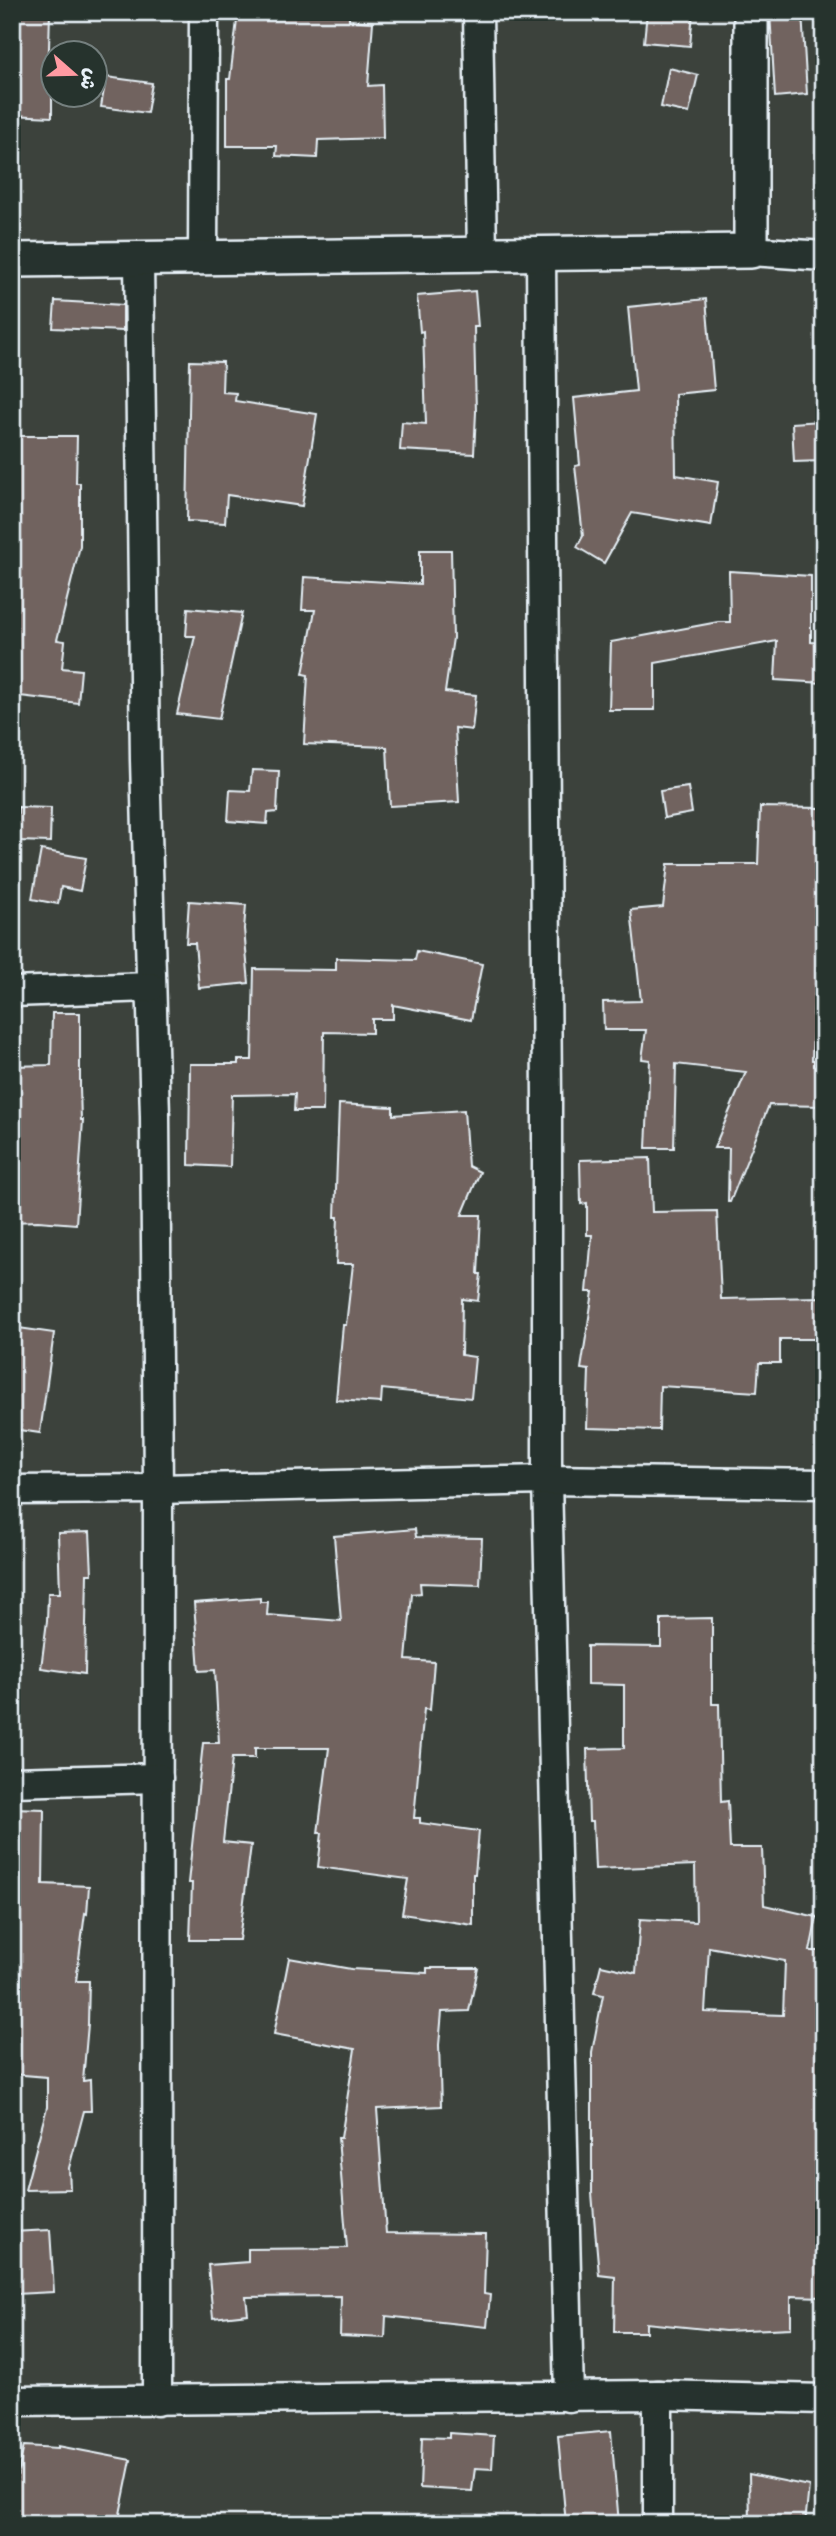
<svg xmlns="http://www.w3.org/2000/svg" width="836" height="2536" font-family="Itim,'Playpen Sans Arabic',sans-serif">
  <rect width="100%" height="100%" fill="#3c423c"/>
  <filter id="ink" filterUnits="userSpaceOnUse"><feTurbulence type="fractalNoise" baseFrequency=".0143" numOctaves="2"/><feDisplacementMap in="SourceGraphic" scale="14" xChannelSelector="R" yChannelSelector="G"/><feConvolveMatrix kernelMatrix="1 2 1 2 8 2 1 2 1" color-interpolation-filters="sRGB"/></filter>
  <g filter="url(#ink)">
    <g fill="#71645e" stroke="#e8f1f8" stroke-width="2" fill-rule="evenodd">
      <polygon points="15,12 50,12 48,83 52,83 52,117 12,115"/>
      <polygon points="238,12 349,12 349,20 373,22 368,86 382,85 383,138 318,140 317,158 276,156 277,146 227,146 227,79 230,79"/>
      <polygon points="647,12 693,12 690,46 644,42"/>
      <polygon points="770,12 802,12 807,94 775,97"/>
      <polygon points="669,68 698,75 689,113 661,107"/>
      <polygon points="106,77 152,83 147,113 101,107"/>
      <polygon points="475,291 478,327 474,327 476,412 474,454 400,450 402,422 426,424 423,331 420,332 417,296"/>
      <polygon points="706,299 714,390 675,394 676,475 718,482 711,526 632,513 604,563 577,547 583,536 575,466 580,465 574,398 636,391 628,307"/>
      <polygon points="55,301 123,305 123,331 53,328"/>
      <polygon points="190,361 223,362 222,392 236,393 235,401 317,414 302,506 227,495 225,523 187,521"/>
      <polygon points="820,421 822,461 794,462 792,423"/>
      <polygon points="12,436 77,436 76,483 80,483 80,546 57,640 65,641 62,668 81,670 78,703 12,695 12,543 15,532"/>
      <polygon points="420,550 451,550 453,638 445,692 476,695 472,730 455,728 459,802 390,806 387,747 304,744 308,675 303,674 315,610 302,610 304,577 420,584"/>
      <polygon points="729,571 811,576 811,642 824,643 824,683 775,680 777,641 655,663 655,710 609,710 611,642 718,622 730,622"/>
      <polygon points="188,608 242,613 219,719 177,714 195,636 186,636"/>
      <polygon points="252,770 279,771 277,812 268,813 267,824 228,821 230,790 250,791"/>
      <polygon points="688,787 692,813 664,818 660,791"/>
      <polygon points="18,807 51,808 50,842 17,841"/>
      <polygon points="760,807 821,808 820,838 824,838 824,928 822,928 814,1002 812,1060 814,1060 814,1066 824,1067 824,1106 769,1105 730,1202 728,1202 729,1148 714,1148 746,1072 676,1064 674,1148 646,1148 650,1060 642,1059 646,1030 604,1030 603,1002 641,1001 631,910 663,907 668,864 758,864"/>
      <polygon points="41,850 86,858 80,891 61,887 58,904 32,899"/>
      <polygon points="189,901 246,905 244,929 249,983 199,988 195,943 186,943"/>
      <polygon points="417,951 482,964 471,1020 393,1005 393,1019 372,1019 372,1033 324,1032 323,1111 294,1111 295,1094 232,1095 230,1167 189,1165 190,1064 238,1064 238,1060 252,1060 254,969 336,970 336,958 415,960"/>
      <polygon points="52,1013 80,1013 80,1088 81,1120 83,1120 76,1224 38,1221 12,1222 12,1066 51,1065"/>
      <polygon points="339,1104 393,1107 393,1115 464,1110 468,1166 480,1172 462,1215 481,1215 478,1274 481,1274 478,1301 462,1299 461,1355 475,1357 471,1398 382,1389 381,1403 336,1400 343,1325 346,1325 353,1264 336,1264 338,1217 335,1217"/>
      <polygon points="650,1158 652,1212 717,1211 721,1299 824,1297 824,1339 780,1339 780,1363 759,1363 757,1392 660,1386 659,1430 587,1428 589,1370 581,1369 593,1292 587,1292 592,1235 587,1235 587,1203 581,1204 580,1160"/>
      <polygon points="12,1327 54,1333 40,1433 12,1429"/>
      <polygon points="415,1529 416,1537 482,1538 480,1585 420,1583 421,1593 412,1594 406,1660 434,1662 430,1710 424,1709 414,1818 420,1818 420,1823 479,1831 475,1874 473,1874 473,1925 402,1914 408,1879 318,1867 322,1833 318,1833 329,1748 255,1748 255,1758 232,1758 223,1842 251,1845 239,1940 190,1940 192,1883 188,1883 203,1743 219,1743 215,1670 199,1671 194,1603 260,1598 260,1602 268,1602 267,1615 341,1621 334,1536"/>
      <polygon points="90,1532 92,1574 87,1574 85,1674 41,1668 47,1621 48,1593 60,1593 58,1533"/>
      <path d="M712,1618v86h7l2,98 7,-1 2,47h32l2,57 53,12 -7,34h14v346l-33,-1v32l-66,3 -79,-8v9h-32l1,-55 -16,-2 -7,-82v-141l11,-57 -9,-2 7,-28 35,8 4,-54 56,3 -1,-57 -100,4 -2,-48h-4l-2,-72 37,-1v-63l-37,-1v-38l74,1v-28zM709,1947l76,14 -2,54 -78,-3z"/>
      <polygon points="12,1808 44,1809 43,1884 89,1886 87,1914 85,1913 76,1981 89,1981 88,2024 83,2081 90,2080 91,2111 84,2111 69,2168 70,2189 25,2190 47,2107 47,2077 12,2074"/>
      <polygon points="289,1958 351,1969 427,1973 427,1968 478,1968 469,2011 442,2012 439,2045 441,2106 377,2109 386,2233 486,2234 484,2294 490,2295 487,2327 386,2316 385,2338 340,2336 341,2296 246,2297 248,2314 213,2318 208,2265 248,2262 248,2249 347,2248 338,2138 341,2138 355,2049 274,2034"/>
      <polygon points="50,2230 54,2292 15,2294 12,2232"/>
      <polygon points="611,2431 619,2524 566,2524 558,2436"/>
      <polygon points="449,2433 494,2436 492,2469 475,2468 472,2491 420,2488 422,2437 449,2438"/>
      <polygon points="24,2446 58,2448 58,2446 131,2460 118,2524 41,2524 12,2518 12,2499"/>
      <polygon points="749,2474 809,2486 805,2524 750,2524"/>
    </g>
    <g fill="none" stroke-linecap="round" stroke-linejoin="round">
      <defs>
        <g id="minor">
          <polyline points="478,12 482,254"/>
          <polyline points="751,251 824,256"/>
          <polyline points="541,254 547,1101 547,1480 569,2397"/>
          <polyline points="203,258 204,12"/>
          <polyline points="139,260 145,760 155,1116 158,1489 157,2401"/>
          <polyline points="12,992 150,987"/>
          <polyline points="12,1490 158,1489 547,1480 824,1484"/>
          <polyline points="12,1782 158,1778"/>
          <polyline points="658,2395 658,2524"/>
          <polyline points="12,2401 658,2395 824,2399"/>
        </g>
        <polyline id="tertiary" points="12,260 751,251 751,12"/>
      </defs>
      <use href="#minor" stroke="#e8f1f8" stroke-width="33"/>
      <use href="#tertiary" stroke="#e8f1f8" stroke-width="38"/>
      <use href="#minor" stroke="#26332d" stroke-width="28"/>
      <use href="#tertiary" stroke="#26332d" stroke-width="33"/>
    </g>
  </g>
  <rect width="836" height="2536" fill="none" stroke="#26332d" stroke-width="42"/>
  <rect x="21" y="21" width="794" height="2494" fill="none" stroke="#e8f1f8" stroke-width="2.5" filter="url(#ink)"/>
  <g transform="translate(74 74) rotate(110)"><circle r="33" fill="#26332d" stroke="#747f7e" stroke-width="2"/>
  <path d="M0-5L12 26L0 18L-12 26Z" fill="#ff9aa2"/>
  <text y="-10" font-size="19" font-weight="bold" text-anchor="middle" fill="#e8f1f8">ش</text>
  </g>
</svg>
